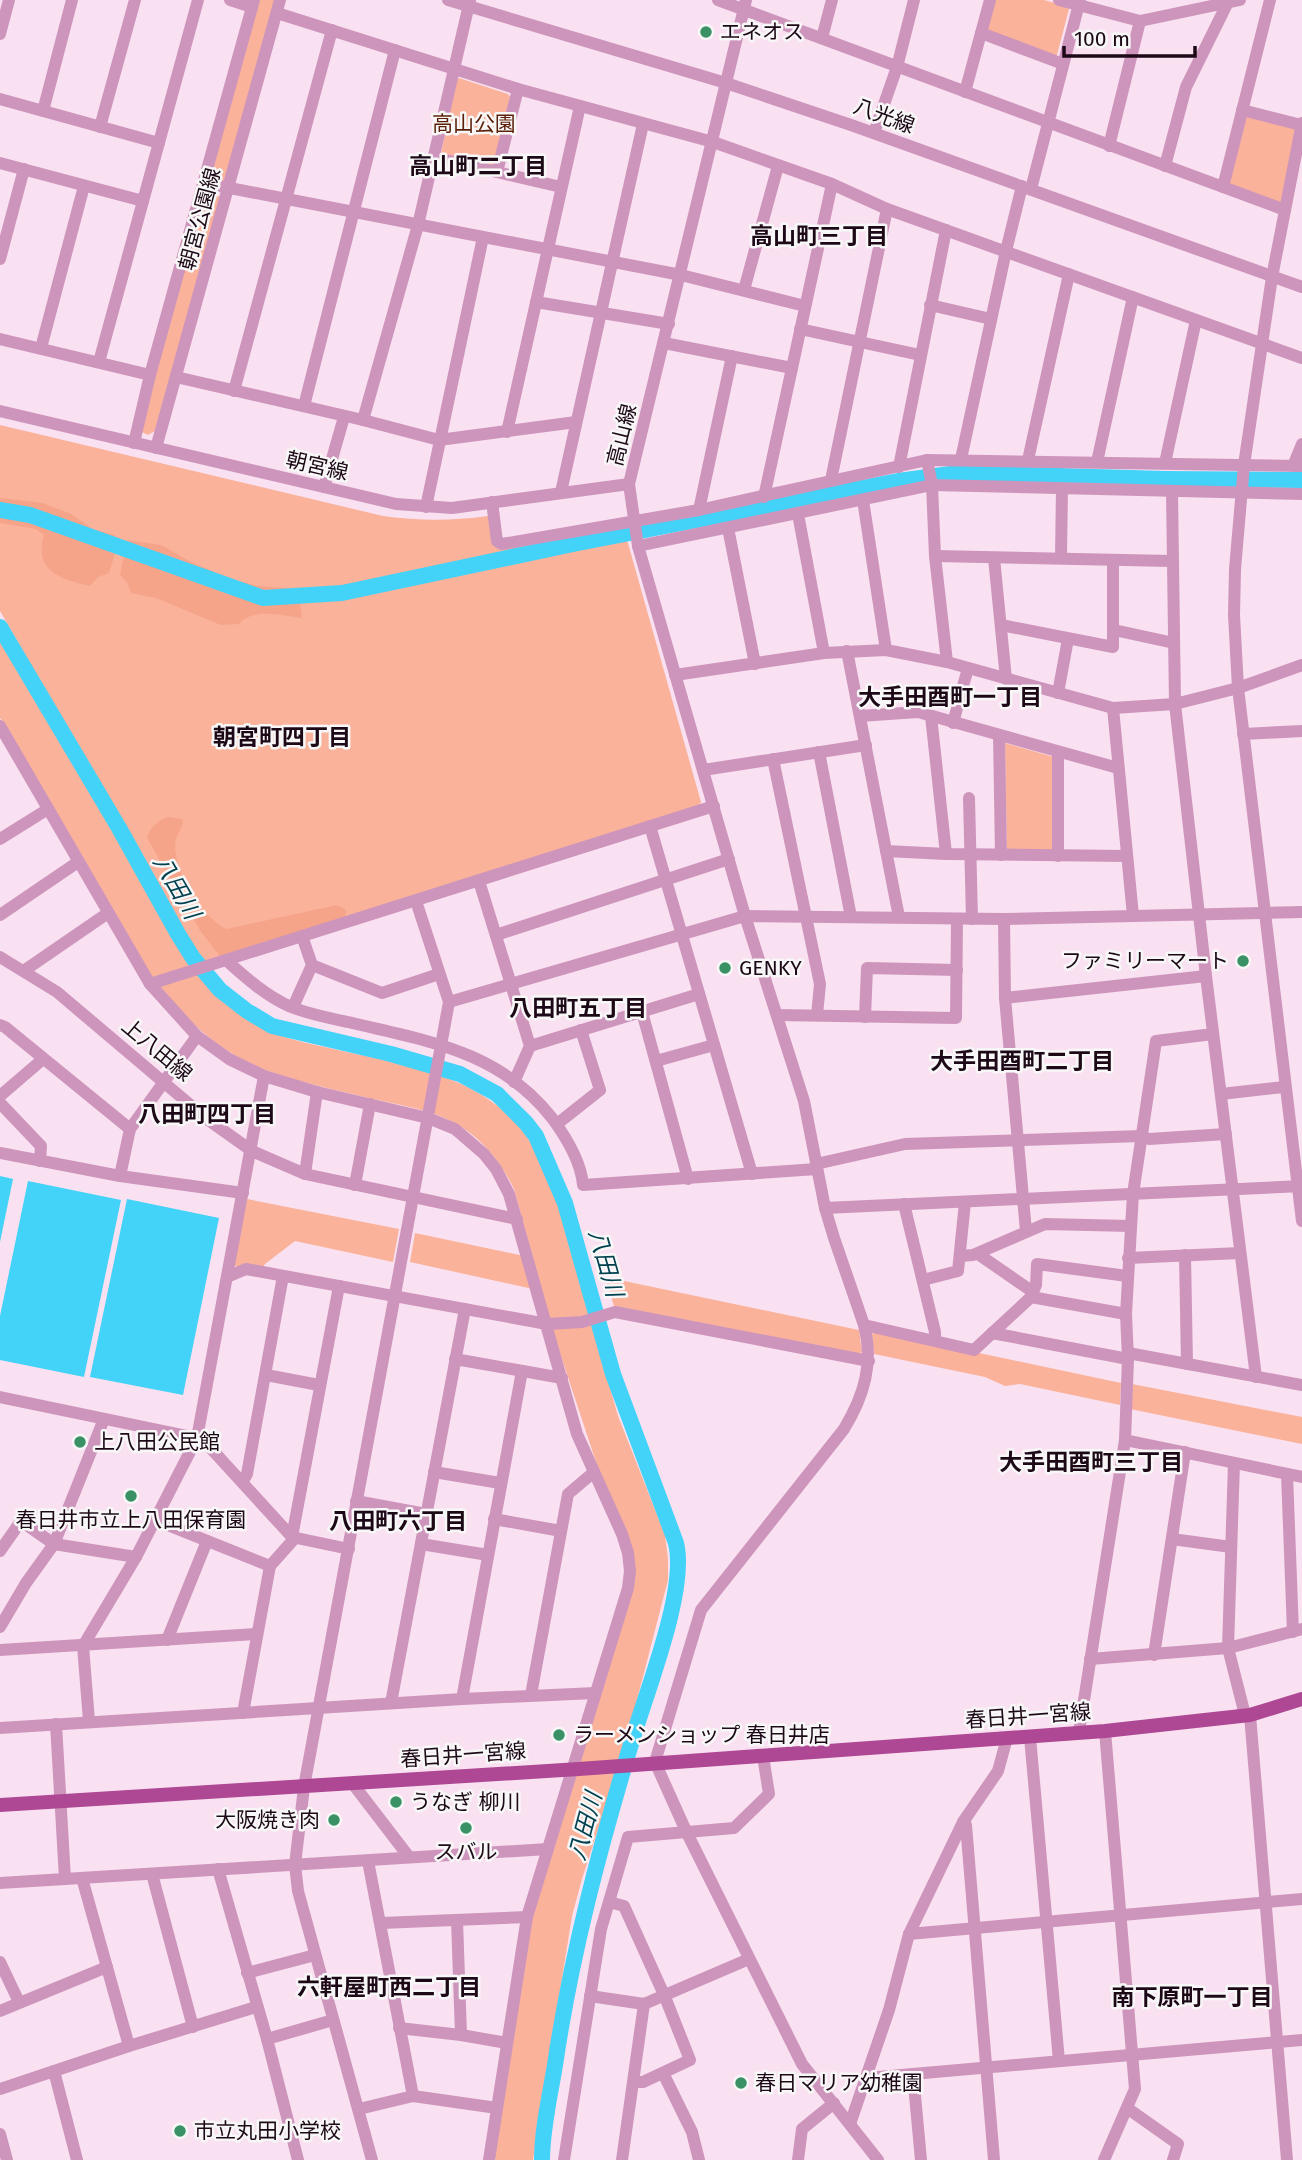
<svg xmlns="http://www.w3.org/2000/svg" width="1302" height="2160" font-family="'Fira Sans','Noto Sans JP',sans-serif">
  <rect width="100%" height="100%" fill="#fae1f1"/>
  <g fill="#fab29b">
    <polygon points="259,0 275,0 227,181 209,183"/>
    <polygon points="993,0 1044,0 1067,6 1069,9 1057,55 1054,56 988,32 987,28"/>
    <polygon points="459,78 508,94 510,97 494,164 491,166 441,154 456,80"/>
    <polygon points="1248,115 1295,127 1297,130 1283,201 1280,203 1230,185 1228,182 1245,117"/>
    <polygon points="206,192 221,197 155,431 148,435 142,432 140,428"/>
    <path d="M0,425l383,91c38,5 67,5 105,0l8,31 128,-18 77,273 -2,4 -495,157 -54,-90 -150,-262z"/>
    <path d="M0,639l189,321c19,23 38,47 64,63 22,14 51,19 76,25 64,15 139,23 186,74 16,17 26,38 37,58l66,236 47,119 3,24v21l-44,170 -42,129 -10,37 -39,244h-37l-2,-2 38,-241 102,-340 -81,-245 -39,-143c-12,-24 -28,-46 -51,-61 -24,-16 -53,-21 -81,-27 -38,-9 -77,-17 -114,-30 -48,-17 -84,-53 -116,-92l-152,-261z"/>
    <polygon points="1005,743 1054,757 1054,852 1007,851"/>
    <polygon points="247,1199 399,1229 393,1262 295,1241 265,1264 263,1267 240,1269 234,1265"/>
    <polygon points="415,1233 524,1256 533,1289 410,1262"/>
    <polygon points="605,1277 859,1330 862,1352 859,1354 614,1306"/>
    <polygon points="875,1331 1121,1383 1120,1405 1020,1384 1005,1386 985,1377 874,1354 872,1334"/>
    <polygon points="1132,1384 1302,1417 1302,1444 1130,1409"/>
  </g>
  <g fill="#f5a48a">
    <path d="M0,498l43,5 28,11 21,15 23,6c3,12 -2,26 -6,38l-11,4 -8,9c-28,-7 -57,-14 -46,-51l-8,-6 -36,-6z"/>
    <path d="M127,540l34,5 30,17 40,17 27,7 40,3 4,29c-19,-2 -49,-11 -63,6l-18,1 -65,-27 -25,-5 -4,-11 -7,-7z"/>
    <path d="M167,817l16,2c0,10 -8,17 -8,26 1,32 25,69 51,84l111,-24 9,5 -1,7 -125,39 -19,-24 -54,-94c3,-11 10,-16 20,-21z"/>
  </g>
  <g fill="#43d3f8">
    <polygon points="0,1176 13,1179 0,1242"/>
    <polygon points="28,1181 121,1200 84,1377 0,1360 0,1316"/>
    <polygon points="127,1199 219,1218 183,1395 90,1377"/>
  </g>
  <g fill="none" stroke-linecap="round" stroke-linejoin="round">
    <g stroke="#43d3f8" stroke-width="16">
      <polyline points="0,510 30,515 263,598 342,593 573,544 898,481 958,473 1166,479 1302,480"/>
      <path d="M0,627l119,201 59,106 15,24 27,32 27,21 25,15 119,28 69,20 37,20 29,29 10,13 29,67 48,171 63,169c12,47 -31,152 -45,201 -32,106 -60,212 -76,321 -5,31 -13,64 -13,95"/>
    </g>
    <g stroke="#ce95bc" stroke-width="12">
      <polyline points="230,0 252,7"/>
      <polyline points="448,0 726,83 851,125 1302,287"/>
      <polyline points="718,0 1285,210"/>
      <path d="M746,0l-117,484 9,62 107,370 59,185 21,107 9,30 30,87c10,38 0,71 -20,104l-143,181 -46,152 31,69 116,233 76,96"/>
      <polyline points="1059,0 1140,21 1240,0"/>
      <polyline points="277,13 518,89 713,142 832,184 887,209 1302,358"/>
      <polyline points="981,33 1063,64"/>
      <polyline points="0,34 9,0"/>
      <polyline points="822,38 832,0"/>
      <polyline points="965,92 990,0"/>
      <polyline points="0,99 159,143"/>
      <polyline points="1242,110 1301,125"/>
      <polyline points="43,111 72,0"/>
      <polyline points="1302,123 1272,277 1244,465 1235,569 1234,615 1238,688 1302,1221"/>
      <polyline points="100,127 135,0"/>
      <polyline points="874,133 897,67 914,0"/>
      <polyline points="1109,146 1140,21"/>
      <polyline points="433,157 561,187"/>
      <polyline points="0,163 143,201"/>
      <polyline points="1165,166 1186,87 1228,2"/>
      <polyline points="497,172 518,89"/>
      <polyline points="204,183 681,275 805,306"/>
      <polyline points="1223,187 1270,0"/>
      <polyline points="1031,189 1080,0"/>
      <polyline points="0,259 24,169"/>
      <polyline points="744,290 778,166"/>
      <polyline points="536,302 669,324"/>
      <polyline points="930,305 991,319"/>
      <polyline points="800,329 920,355"/>
      <polyline points="0,339 150,375"/>
      <polyline points="664,343 792,368"/>
      <polyline points="41,348 84,186"/>
      <polyline points="99,362 198,0"/>
      <polyline points="176,377 363,420 439,440 576,422"/>
      <polyline points="234,391 332,30"/>
      <polyline points="304,406 395,50"/>
      <polyline points="0,411 396,504 452,508 629,484"/>
      <polyline points="363,420 418,225 470,0"/>
      <polyline points="507,432 580,106"/>
      <polyline points="134,443 150,375 254,0"/>
      <polyline points="156,448 280,0"/>
      <polyline points="961,459 1006,251 1022,186"/>
      <polyline points="927,460 932,485 935,556 947,662"/>
      <polyline points="1028,460 1069,274"/>
      <polyline points="1097,462 1133,297"/>
      <polyline points="1165,463 1196,320"/>
      <polyline points="1293,466 1302,444"/>
      <polyline points="899,467 946,230"/>
      <polyline points="831,480 887,209"/>
      <polyline points="324,487 344,417"/>
      <polyline points="561,492 643,124"/>
      <polyline points="1172,492 1175,704 1206,976 1256,1377"/>
      <polyline points="764,497 832,184"/>
      <polyline points="863,500 886,650"/>
      <polyline points="492,502 497,541 502,544 699,510 927,460 1302,466"/>
      <polyline points="426,507 483,237"/>
      <polyline points="699,510 732,356"/>
      <polyline points="798,514 824,653"/>
      <polyline points="728,528 755,664"/>
      <polyline points="638,546 932,485 1302,494"/>
      <polyline points="935,556 1171,561"/>
      <polyline points="994,558 1006,679"/>
      <polyline points="1061,558 1062,489"/>
      <polyline points="1001,625 1113,647 1113,560"/>
      <polyline points="1114,630 1174,643"/>
      <polyline points="847,651 899,917"/>
      <polyline points="675,675 824,653 886,650 947,662 1113,708 1175,704 1238,688 1302,665"/>
      <polyline points="1058,693 1068,639"/>
      <polyline points="1113,708 1133,916"/>
      <polyline points="860,716 918,712 1118,768"/>
      <polyline points="931,716 946,854"/>
      <polyline points="953,723 968,668"/>
      <polyline points="0,726 150,984 197,1036 229,1059 264,1076 317,1092 428,1118 455,1129 484,1154 496,1169 509,1194 577,1434 622,1534 628,1553 630,1571 628,1588 527,1917 489,2160"/>
      <polyline points="1243,734 1302,731"/>
      <polyline points="999,735 1001,855"/>
      <polyline points="819,752 851,917"/>
      <polyline points="1058,752 1058,856"/>
      <polyline points="773,759 820,984 817,1015"/>
      <polyline points="703,770 866,745"/>
      <polyline points="969,798 972,919"/>
      <polyline points="650,826 752,1174"/>
      <polyline points="0,839 48,809"/>
      <polyline points="886,851 946,854 1127,856"/>
      <polyline points="479,881 530,1046 514,1082"/>
      <polyline points="0,915 78,862"/>
      <polyline points="1004,919 1005,998 1026,1231"/>
      <polyline points="496,935 729,859"/>
      <polyline points="0,957 57,992 207,1119 252,1151 305,1174 517,1219"/>
      <path d="M226,960c20,18 40,36 65,47 18,7 38,11 57,15 78,19 151,28 204,96 14,19 29,44 31,67l234,-16"/>
      <polyline points="312,965 382,993 439,974"/>
      <polyline points="25,970 108,913"/>
      <polyline points="150,984 714,806"/>
      <polyline points="1005,998 1206,976"/>
      <polyline points="449,1002 745,916 1004,919 1302,912"/>
      <polyline points="293,1007 312,965 302,936"/>
      <polyline points="642,1012 688,1179"/>
      <polyline points="777,1015 956,1018 957,919"/>
      <polyline points="865,1017 867,968 957,970"/>
      <polyline points="0,1025 5,1027 130,1129"/>
      <polyline points="530,1046 699,994"/>
      <polyline points="656,1061 714,1045"/>
      <polyline points="1221,1094 1284,1087"/>
      <polyline points="0,1096 43,1059"/>
      <polyline points="0,1103 41,1146 40,1161"/>
      <polyline points="557,1124 600,1090 581,1030"/>
      <polyline points="0,1153 120,1176 243,1193"/>
      <polyline points="816,1164 905,1144 1141,1136 1149,1139 1226,1134"/>
      <polyline points="305,1174 317,1092"/>
      <polyline points="120,1176 130,1129 197,1036"/>
      <polyline points="355,1185 370,1104"/>
      <polyline points="904,1204 935,1332 935,1340"/>
      <polyline points="825,1208 1302,1186"/>
      <polyline points="978,1254 1033,1292"/>
      <polyline points="1185,1255 1187,1364"/>
      <polyline points="960,1256 973,1255 1045,1224 1130,1226"/>
      <polyline points="1128,1258 1240,1253"/>
      <polyline points="227,1277 246,1269 547,1324 582,1322 615,1312 869,1361"/>
      <polyline points="923,1280 958,1271 965,1202"/>
      <polyline points="1031,1297 1126,1314"/>
      <polyline points="864,1325 974,1350 1031,1297 1036,1285 1037,1264 1127,1276"/>
      <polyline points="992,1333 1128,1359"/>
      <polyline points="1128,1353 1302,1385"/>
      <polyline points="455,1359 562,1378"/>
      <polyline points="266,1375 319,1385"/>
      <polyline points="0,1397 197,1438 205,1442 292,1537 349,1549"/>
      <polyline points="1125,1440 1302,1477"/>
      <polyline points="1234,1463 1228,1648 1245,1715"/>
      <polyline points="434,1472 500,1483"/>
      <polyline points="1287,1474 1293,1632"/>
      <polyline points="243,1481 247,1474 283,1276"/>
      <polyline points="356,1501 426,1514"/>
      <polyline points="494,1519 561,1531"/>
      <polyline points="155,1520 270,1566"/>
      <polyline points="292,1537 339,1286"/>
      <polyline points="1172,1539 1231,1547"/>
      <polyline points="421,1544 488,1555"/>
      <polyline points="0,1551 21,1521 54,1544 136,1557"/>
      <polyline points="0,1627 26,1583 54,1544 104,1419"/>
      <polyline points="167,1640 207,1541"/>
      <polyline points="0,1650 257,1634"/>
      <polyline points="1154,1655 1185,1452"/>
      <polyline points="1090,1659 1228,1648 1302,1629"/>
      <polyline points="531,1695 568,1494 594,1472"/>
      <polyline points="462,1699 522,1371"/>
      <polyline points="391,1703 465,1309"/>
      <polyline points="243,1713 270,1566 294,1539"/>
      <polyline points="1250,1715 1287,2160"/>
      <polyline points="89,1721 83,1646 136,1557 197,1438 264,1076"/>
      <polyline points="56,1724 65,1879"/>
      <polyline points="0,1728 462,1699 595,1693"/>
      <polyline points="1079,1732 1125,1440 1128,1359 1126,1314 1133,1194 1156,1041 1213,1034"/>
      <polyline points="1030,1737 1059,2061"/>
      <polyline points="353,1784 409,1857"/>
      <polyline points="963,1822 966,1825 994,2160"/>
      <polyline points="368,1861 413,2096"/>
      <polyline points="218,1869 267,2039 298,2160"/>
      <polyline points="152,1874 193,2027"/>
      <polyline points="82,1878 129,2046"/>
      <polyline points="0,1883 548,1849"/>
      <polyline points="609,1902 624,1906 665,1997 690,2060 643,2082 634,2082"/>
      <polyline points="457,1920 461,2035"/>
      <polyline points="381,1923 527,1917"/>
      <polyline points="909,1934 1302,1899"/>
      <polyline points="0,1962 19,2002"/>
      <polyline points="247,1973 315,1955"/>
      <polyline points="590,1996 644,2004 749,1959"/>
      <polyline points="0,2011 107,1967"/>
      <polyline points="399,2028 461,2035 507,2043"/>
      <polyline points="267,2039 333,2020"/>
      <polyline points="54,2071 77,2160"/>
      <polyline points="663,2073 692,2132 699,2160"/>
      <polyline points="913,2074 921,2160"/>
      <polyline points="867,2078 1302,2040"/>
      <polyline points="0,2089 129,2046 256,2007"/>
      <polyline points="1127,2108 1178,2144 1173,2160"/>
      <polyline points="359,2109 413,2096 497,2108"/>
      <polyline points="850,2124 889,2010 909,1934 963,1822 998,1771 1007,1738"/>
      <polyline points="0,2134 7,2160"/>
      <polyline points="372,2160 298,1891 295,1865 304,1787 449,1002 416,901"/>
      <polyline points="564,2160 601,1929 628,1837 734,1828 769,1794 763,1756"/>
      <polyline points="622,2160 644,2004"/>
      <polyline points="798,2160 802,2129 834,2103"/>
      <polyline points="1104,2160 1135,2089 1105,1731"/>
    </g>
    <polyline stroke="#ae4894" stroke-width="14" points="0,1805 579,1769 1105,1731 1250,1715 1302,1699"/>
  </g>
  <g fill="#3a9166" stroke="#f7f7f7" stroke-width="2.5">
    <circle cx="706" cy="32" r="7"/>
    <circle cx="1243" cy="961" r="7"/>
    <circle cx="725" cy="968" r="7"/>
    <circle cx="80" cy="1442" r="7"/>
    <circle cx="131" cy="1496" r="7"/>
    <circle cx="559" cy="1735" r="7"/>
    <circle cx="396" cy="1802" r="7"/>
    <circle cx="334" cy="1820" r="7"/>
    <circle cx="466" cy="1828" r="7"/>
    <circle cx="741" cy="2083" r="7"/>
    <circle cx="180" cy="2131" r="7"/>
  </g>
  <g text-anchor="middle" dominant-baseline="central" stroke-width="5" stroke-linejoin="round" paint-order="stroke">
    <g font-size="21" fill="#1c0816" stroke="#f7f7f7" text-anchor="start">
      <text x="720" y="32">エネオス</text>
      <text x="1229" y="961" text-anchor="end">ファミリーマート</text>
      <text x="739" y="968">GENKY</text>
      <text x="94" y="1442">上八田公民館</text>
      <text x="131" y="1520" text-anchor="middle">春日井市立上八田保育園</text>
      <text x="573" y="1735">ラーメンショップ 春日井店</text>
      <text x="410" y="1802">うなぎ 柳川</text>
      <text x="320" y="1820" text-anchor="end">大阪焼き肉</text>
      <text x="466" y="1852" text-anchor="middle">スバル</text>
      <text x="755" y="2083">春日マリア幼稚園</text>
      <text x="194" y="2131">市立丸田小学校</text>
    </g>
    <g font-size="21" fill="#1c0816" stroke="#f7f7f7">
      <text transform="translate(884 116) rotate(20)">八光線</text>
      <text transform="translate(200 219) rotate(-75)">朝宮公園線</text>
      <text transform="translate(622 435) rotate(-76)">高山線</text>
      <text transform="translate(317 466) rotate(13)">朝宮線</text>
      <text transform="translate(157 1050) rotate(40)">上八田線</text>
      <text transform="translate(1028 1716) rotate(-4)">春日井一宮線</text>
      <text transform="translate(463 1755) rotate(-4)">春日井一宮線</text>
    </g>
    <g font-size="21" fill="#5b1e08" stroke="#f7f7f7">
      <text x="474" y="124">高山公園</text>
    </g>
    <g font-size="23" font-weight="bold" fill="#1c0816" stroke="#f7f7f7">
      <text x="478" y="166">高山町二丁目</text>
      <text x="819" y="236">高山町三丁目</text>
      <text x="950" y="697">大手田酉町一丁目</text>
      <text x="282" y="737">朝宮町四丁目</text>
      <text x="578" y="1008">八田町五丁目</text>
      <text x="1022" y="1061">大手田酉町二丁目</text>
      <text x="207" y="1114">八田町四丁目</text>
      <text x="1091" y="1462">大手田酉町三丁目</text>
      <text x="398" y="1521">八田町六丁目</text>
      <text x="389" y="1987">六軒屋町西二丁目</text>
      <text x="1192" y="1997">南下原町一丁目</text>
    </g>
    <g font-size="23" font-style="italic" fill="#00404f" stroke="#f7f7f7">
      <text transform="translate(177 887) rotate(60)">八田川</text>
      <text transform="translate(606 1263) rotate(74)">八田川</text>
      <text transform="translate(585 1826) rotate(-75)">八田川</text>
    </g>
  </g>
  <path d="M1064 46v10h131v-10" fill="none" stroke="#1c0816" stroke-width="3.5"/>
  <text x="1074" y="46" font-size="21" fill="#1c0816" stroke="#f7f7f7" stroke-width="5" paint-order="stroke">100 m</text>
</svg>
